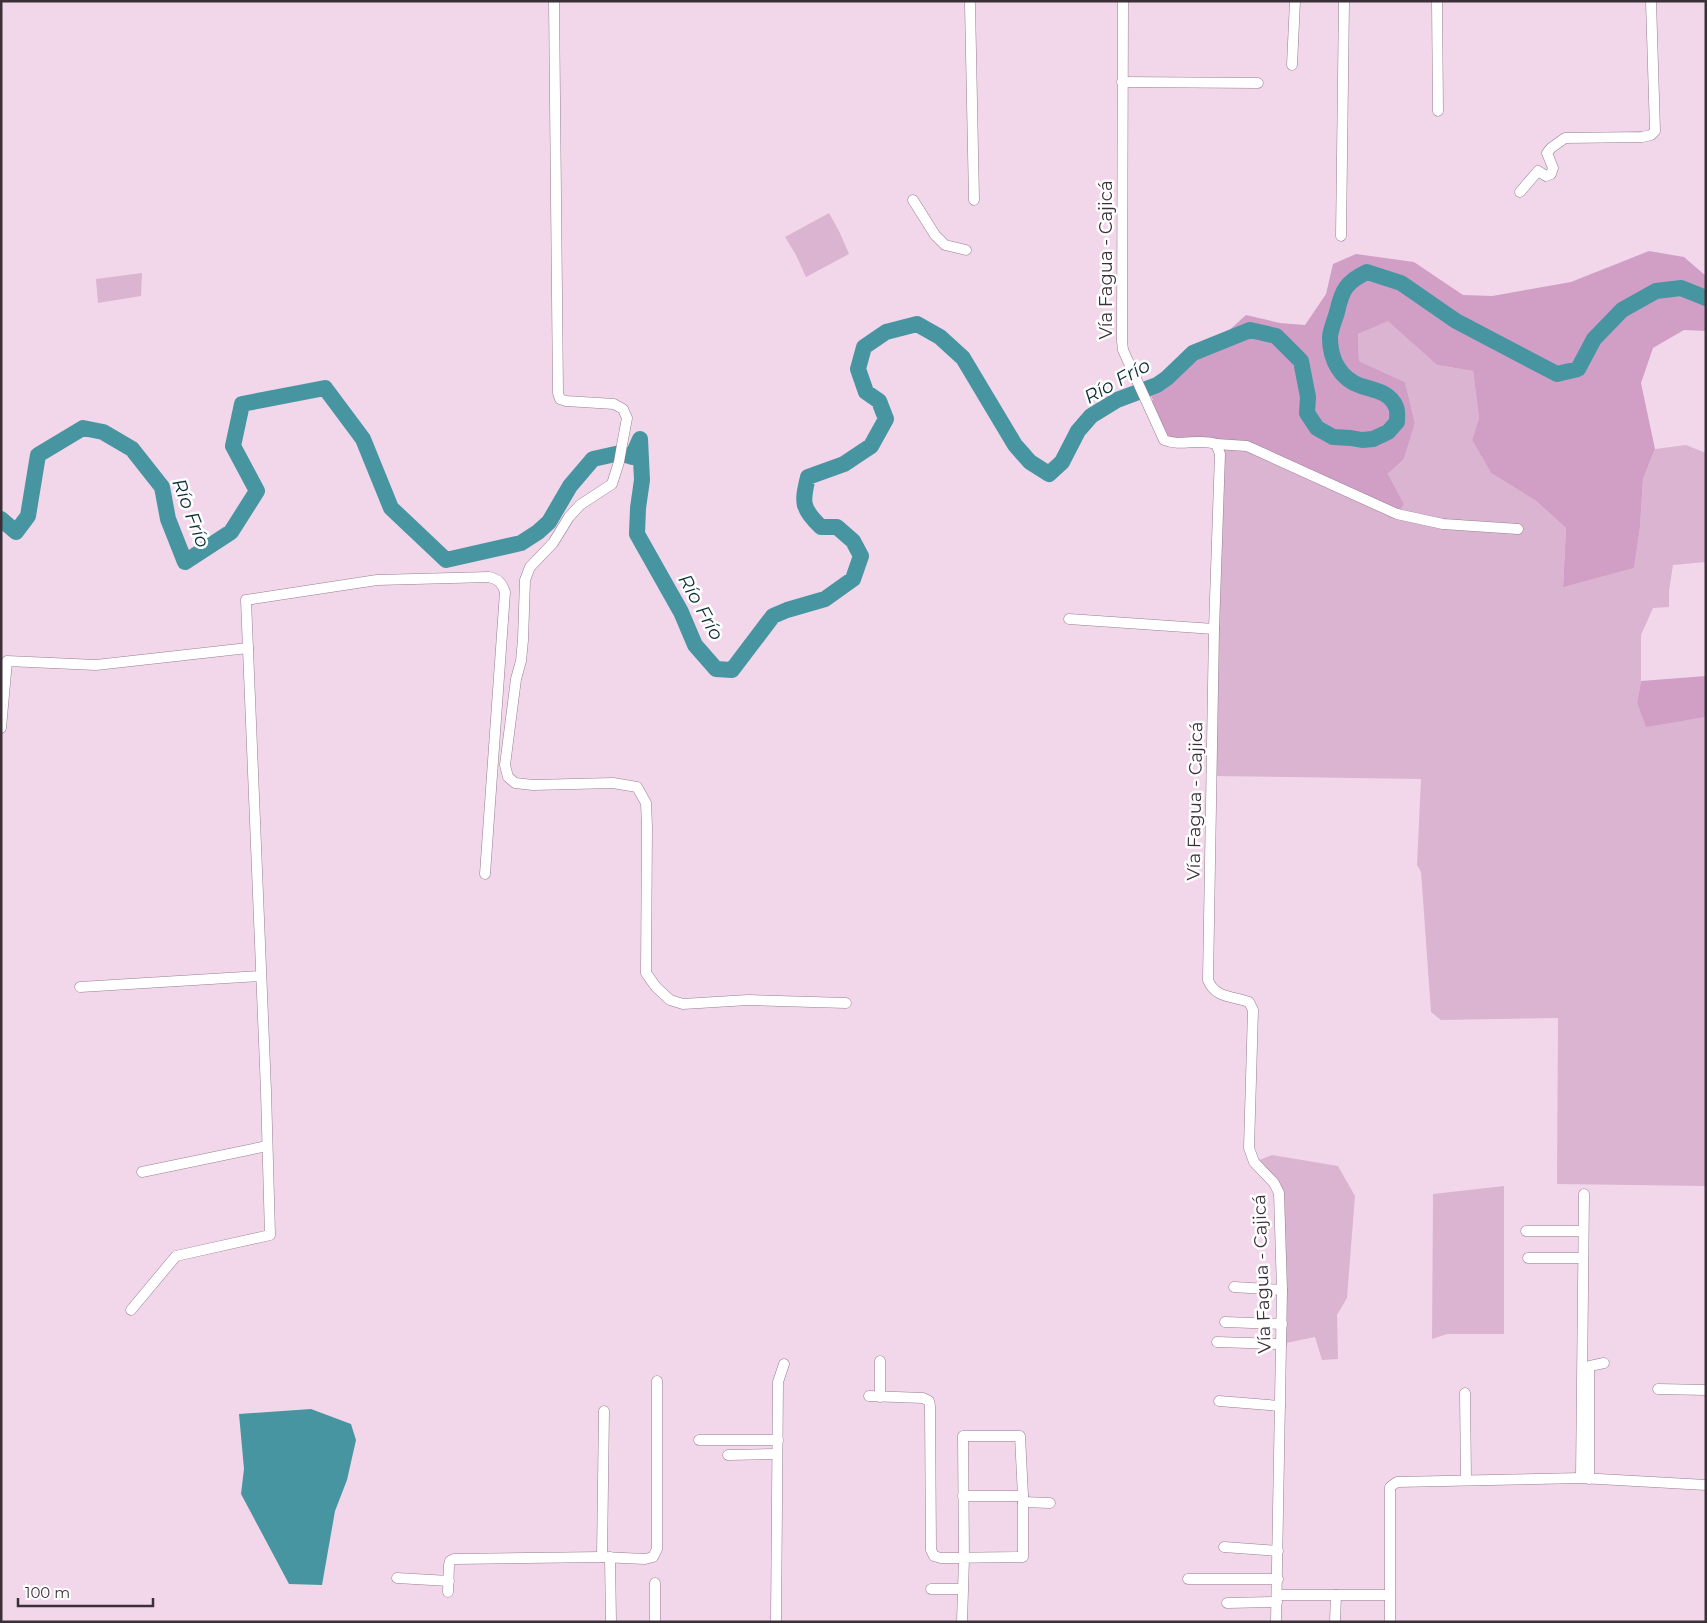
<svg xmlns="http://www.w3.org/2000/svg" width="1707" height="1623" font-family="Montserrat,sans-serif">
  <rect width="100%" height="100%" fill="#f2d7eb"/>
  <g fill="#dbb4d2">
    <polygon points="829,213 840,233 849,254 806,277 796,255 785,237"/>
    <polygon points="142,273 141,296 98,303 96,279"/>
    <polygon points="1388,320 1437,365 1473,371 1479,418 1472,440 1491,473 1536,501 1566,528 1563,586 1634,568 1640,528 1643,479 1655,449 1686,445 1706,453 1706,562 1673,565 1669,591 1669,607 1653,608 1641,635 1641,681 1637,703 1646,726 1706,717 1706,1186 1557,1184 1558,1018 1441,1020 1431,1012 1421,872 1417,865 1421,779 1211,776 1220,455 1227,444 1404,504 1388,474 1404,459 1415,423 1405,382 1359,361 1358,334"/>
    <polygon points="1272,1155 1338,1166 1355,1196 1347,1298 1337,1315 1338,1359 1322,1360 1315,1337 1281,1344 1279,1193 1254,1162"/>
    <polygon points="1504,1186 1504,1334 1447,1334 1432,1339 1433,1194"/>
  </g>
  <g fill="#d19fc6">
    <path d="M1649,251l35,6 22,19v55l-22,-1 -31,18 -12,35 14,66 -12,30 -3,49 -6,40 -71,19 3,-59 -30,-27 -45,-28 -19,-33 7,-22 -6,-47 -36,-6 -49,-44 -30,13 1,27 46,21 10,41 -11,36 -16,15 16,30 -7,10 -150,-68 -76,-3 -23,-41 5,-2 -6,-12c20,-6 30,-22 45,-34 7,-6 20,-9 29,-12l5,-9 20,-18 34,8 25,2 21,-31 7,-30 23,-10 58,8 49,33 29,1 79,-14z"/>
    <polygon points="1706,676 1706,717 1646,727 1637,703 1641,681"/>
  </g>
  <polygon fill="#4895a2" points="311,1409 351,1424 356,1440 347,1480 335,1511 322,1585 289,1584 241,1494 244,1469 239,1414"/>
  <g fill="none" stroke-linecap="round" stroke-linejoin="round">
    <path stroke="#4895a2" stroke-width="16" d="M1,519l15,13 12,-16 10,-61 45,-27 20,4 29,17 30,38 6,32 17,43 46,-30 26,-41 -24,-45 9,-42 83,-16 38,51 28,69 55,52 75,-17 17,-11 11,-10 21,-36 23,-27 27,-6 12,4 8,-18 2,41 -4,28 -1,26 44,78 14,33 21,24 16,1 41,-54 14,-6 38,-11 28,-20 8,-23 -8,-15 -16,-14h-16c-20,-19 -19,-25 -13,-50l36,-13 27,-18 15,-27 -7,-18 -13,-9 -8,-23 6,-22 22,-15 31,-8 23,13 23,21 52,87 15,17 19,12 13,-12 16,-31 13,-15 26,-16 40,-15 10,-7 26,-25 57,-23 26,6 25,25 7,36 -1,16 10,15 16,9 18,1 11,2 11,-1 15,-7 9,-10c0,-4 1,-11 -1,-15 -6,-15 -22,-17 -35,-21 -21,-7 -31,-27 -31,-48 0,-8 5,-18 7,-26 5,-22 9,-30 30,-40l34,11 55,38 101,53 21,-5 16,-30 28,-29 34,-19 25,-3 25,10"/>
    <defs>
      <g id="minor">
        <polyline points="554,1 558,393 560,399 566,401 614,404 623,409 627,418 622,445 619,462 612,484 580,505 569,517 553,543 530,567 525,580 523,640 521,661 516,679 505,765 508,777 515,783 533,785 613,783 637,787 646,803 647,826 646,973 656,987 670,1000 683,1004 748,1000 846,1003"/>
        <path d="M1123,1l-1,340 1,9 41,90c17,7 35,-2 52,4l4,10 -6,175 -6,351c7,18 24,16 41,22l4,8 -4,138 5,14 20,21 5,10 3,97 -6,332"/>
        <polyline points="1437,1 1438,111"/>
        <polyline points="970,4 974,200"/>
        <polyline points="1292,65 1295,1"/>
        <polyline points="1122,82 1258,83"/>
        <polyline points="1520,192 1538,171 1546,176 1551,174 1553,168 1547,153 1551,148 1565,138 1642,137 1651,135 1655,131 1651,1"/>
        <polyline points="913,200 935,235 945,245 966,250"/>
        <polyline points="1341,236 1344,1"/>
        <polyline points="1216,444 1247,446 1397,514 1443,524 1518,529"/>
        <polyline points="1069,619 1214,629"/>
        <polyline points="1,728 7,661 96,665 248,648"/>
        <polyline points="80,987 261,976"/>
        <polyline points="142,1172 267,1146"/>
        <polyline points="1526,1231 1583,1231"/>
        <polyline points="1528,1258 1583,1258"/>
        <polyline points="1234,1287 1282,1290"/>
        <path d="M131,1310l45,-54 94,-21 -4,-144 -20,-491 131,-20 112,-3c9,2 13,6 16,15l-20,282"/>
        <polyline points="1225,1322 1282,1324"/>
        <polyline points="1217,1342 1281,1344"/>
        <polyline points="880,1361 880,1397"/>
        <polyline points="1658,1389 1706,1390"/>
        <polyline points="1465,1393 1466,1480"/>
        <polyline points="869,1396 923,1398 929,1401 930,1406 931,1550 934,1556 941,1558 1023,1557 1023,1496 1020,1436 963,1436 964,1558 962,1622"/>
        <polyline points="1219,1401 1280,1406"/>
        <polyline points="699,1440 778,1440"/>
        <polyline points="728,1455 776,1454"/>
        <polyline points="1581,1478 1584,1194"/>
        <polyline points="1589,1479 1589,1371 1590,1366 1604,1363"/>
        <polyline points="963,1496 1023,1496"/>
        <polyline points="1023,1502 1050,1503"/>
        <polyline points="1224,1547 1278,1551"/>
        <polyline points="602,1557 604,1411"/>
        <polyline points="610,1557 611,1622"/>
        <polyline points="397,1578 449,1581"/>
        <polyline points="1188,1579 1278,1579"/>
        <polyline points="655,1583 655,1622"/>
        <polyline points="931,1589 962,1589"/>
        <polyline points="448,1592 449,1565 450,1561 454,1559 602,1557 645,1559 653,1557 657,1549 657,1381"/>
        <polyline points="1278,1595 1389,1595"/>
        <polyline points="1227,1603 1277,1602"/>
        <polyline points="776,1622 778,1382 784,1364"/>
        <polyline points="1335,1622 1336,1595"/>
        <polyline points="1390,1622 1390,1487 1397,1482 1581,1478 1706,1485"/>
      </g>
    </defs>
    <use href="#minor" stroke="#977e91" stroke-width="11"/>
    <use href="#minor" stroke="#fff" stroke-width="10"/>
  </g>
  <g text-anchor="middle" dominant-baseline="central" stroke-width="5" stroke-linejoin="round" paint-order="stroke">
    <g font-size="18" fill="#3b3038" stroke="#fff">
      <text transform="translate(1106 260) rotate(-90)">Vía Fagua - Cajicá</text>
      <text transform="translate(1195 801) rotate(-89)">Vía Fagua - Cajicá</text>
      <text transform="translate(1262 1274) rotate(-92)">Vía Fagua - Cajicá</text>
    </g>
    <g font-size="19" font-style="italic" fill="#082f35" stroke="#fff">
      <text transform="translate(1117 381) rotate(-29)">Río Frío</text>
      <text transform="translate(191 513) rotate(69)">Río Frío</text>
      <text transform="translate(701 607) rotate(61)">Río Frío</text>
    </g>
  </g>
  <rect width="1707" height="1623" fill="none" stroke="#3b3038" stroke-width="5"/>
  <path d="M18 1598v8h135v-8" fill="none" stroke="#3b3038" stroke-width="2.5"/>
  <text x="25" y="1598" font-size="15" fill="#3b3038" stroke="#ffffff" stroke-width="4" paint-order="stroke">100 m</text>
</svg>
